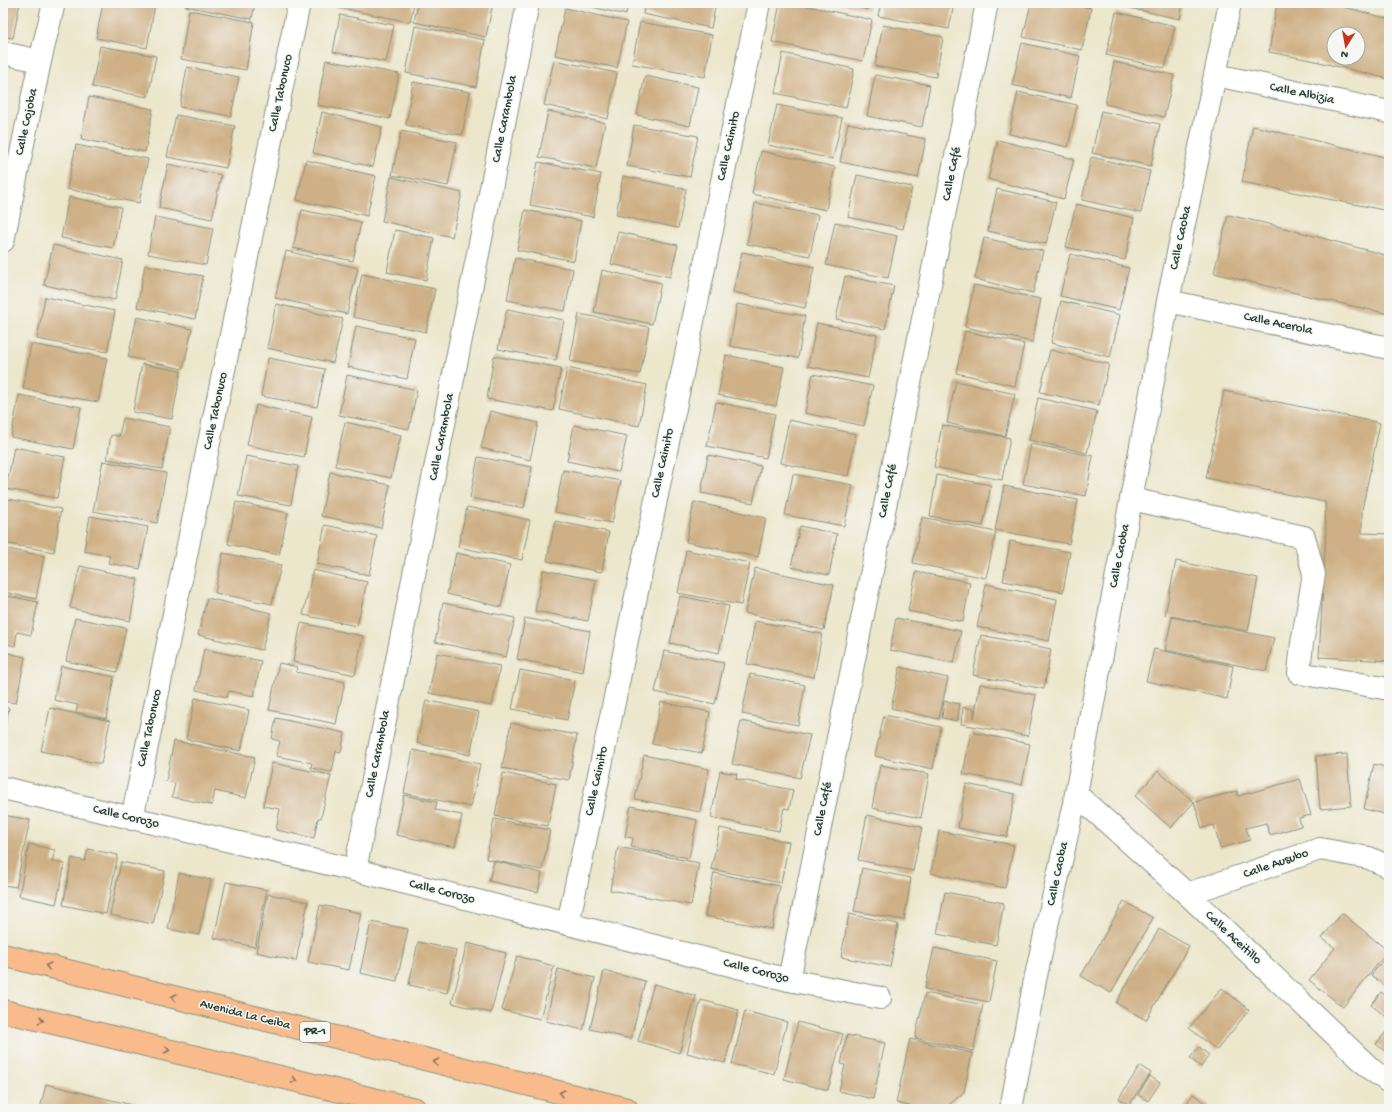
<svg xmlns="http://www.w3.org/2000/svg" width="1392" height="1112" font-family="'Gochi Hand',sans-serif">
  <rect width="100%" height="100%" fill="#f6f6f2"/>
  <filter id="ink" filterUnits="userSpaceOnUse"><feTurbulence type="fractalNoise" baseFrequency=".025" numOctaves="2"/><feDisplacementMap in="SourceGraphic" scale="8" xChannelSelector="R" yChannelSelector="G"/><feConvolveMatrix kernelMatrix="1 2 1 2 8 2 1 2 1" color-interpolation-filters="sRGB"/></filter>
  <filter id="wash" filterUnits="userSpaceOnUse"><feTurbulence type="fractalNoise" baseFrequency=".012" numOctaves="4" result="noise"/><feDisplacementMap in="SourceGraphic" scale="16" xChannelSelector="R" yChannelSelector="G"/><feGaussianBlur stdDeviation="0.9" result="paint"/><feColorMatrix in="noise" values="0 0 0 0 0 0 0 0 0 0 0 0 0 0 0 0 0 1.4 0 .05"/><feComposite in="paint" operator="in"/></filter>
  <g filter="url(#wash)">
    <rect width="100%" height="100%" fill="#ece6cb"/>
    <g id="blocks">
      <g fill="#cfb086" fill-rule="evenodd">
        <polygon points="3,3 20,3 13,38 3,36"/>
        <polygon points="103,3 143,3 155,5 147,48 96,38"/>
        <polygon points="185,3 255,3 252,19 185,6"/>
        <polygon points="337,3 414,3 410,22 336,7"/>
        <polygon points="418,3 493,3 486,37 414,22"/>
        <polygon points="575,3 628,3 626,15"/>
        <polygon points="645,3 716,3 711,28 643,14"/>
        <polygon points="780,3 794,3 872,20 863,61 772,42"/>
        <polygon points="836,3 869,3 868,10"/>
        <polygon points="881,3 954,3 949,29 878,16"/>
        <polygon points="1031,3 1068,3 1091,8 1082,50 1023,37"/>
        <polygon points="1121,3 1183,3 1180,19 1120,6"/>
        <path d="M1277,3h52l60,16v60l-78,-19 -42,-8zM1334,34h24v24h-24z"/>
        <polygon points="565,8 627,22 617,68 555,55"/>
        <polygon points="189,10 254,22 246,70 181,59"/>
        <polygon points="1116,12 1175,26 1165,68 1106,55"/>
        <polygon points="340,15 394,25 386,62 333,52"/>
        <polygon points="640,22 712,35 705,77 632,64"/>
        <polygon points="883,25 943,37 936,77 875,66"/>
        <polygon points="415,26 485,40 476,87 406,73"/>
        <polygon points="1022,43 1080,56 1071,98 1012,85"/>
        <polygon points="100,46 156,56 148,97 92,87"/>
        <polygon points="783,53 854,69 846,108 775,93"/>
        <polygon points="326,60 399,74 390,119 317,105"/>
        <polygon points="554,60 617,73 608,119 544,105"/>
        <polygon points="1114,62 1174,75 1164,117 1105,104"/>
        <polygon points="187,67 239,77 231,116 180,107"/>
        <polygon points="875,75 930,85 922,127 867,116"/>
        <polygon points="645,76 698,87 690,126 637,115"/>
        <polygon points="413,82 470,92 462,135 406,125"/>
        <polygon points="1018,92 1077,105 1068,147 1009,134"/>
        <polygon points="89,97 153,109 145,152 81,139"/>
        <polygon points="777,105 842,118 833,159 768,145"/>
        <polygon points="548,111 605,123 596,168 539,157"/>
        <polygon points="1101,111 1160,124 1151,166 1092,153"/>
        <polygon points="322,112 382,127 373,167 313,153"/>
        <polygon points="176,115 235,126 226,168 167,157"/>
        <polygon points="848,123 926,139 918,178 840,162"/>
        <polygon points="634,125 698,136 690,177 627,166"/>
        <polygon points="1253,126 1389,158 1389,211 1242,182"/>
        <polygon points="401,131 457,142 448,186 392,175"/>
        <polygon points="998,140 1074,159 1064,199 988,179"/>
        <polygon points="76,145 148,159 139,203 67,189"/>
        <polygon points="761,151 835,167 826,210 752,194"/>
        <polygon points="1091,157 1150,171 1141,213 1082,200"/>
        <polygon points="306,160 376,176 367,216 297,200"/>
        <polygon points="538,162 601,174 593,217 530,205"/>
        <polygon points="168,164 221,175 212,219 159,208"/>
        <polygon points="857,175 912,187 903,229 848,217"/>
        <polygon points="623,176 686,189 678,228 616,215"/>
        <polygon points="391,177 462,193 452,237 382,221"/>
        <polygon points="997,189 1056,202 1046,244 988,231"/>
        <polygon points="69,197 121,207 113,248 61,238"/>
        <polygon points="755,203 818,215 810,256 747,244"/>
        <polygon points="1076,204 1134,218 1125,260 1066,247"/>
        <polygon points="302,210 361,222 353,261 293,248"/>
        <polygon points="525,210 581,221 574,261 517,250"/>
        <polygon points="1228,215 1273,225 1389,256 1389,314 1308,296 1214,273"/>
        <polygon points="155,217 213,228 206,265 148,254"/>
        <polygon points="835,222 897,236 888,278 826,265"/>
        <polygon points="395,230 434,238 426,280 387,272"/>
        <polygon points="618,232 678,245 670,277 611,264"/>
        <polygon points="984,238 1043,251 1033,293 975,279"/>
        <polygon points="53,245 123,260 115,300 44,285"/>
        <polygon points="286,251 358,268 347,314 275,298"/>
        <polygon points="742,252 814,267 805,308 733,292"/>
        <polygon points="1070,254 1129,268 1119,310 1060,296"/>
        <polygon points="515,258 573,269 565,311 507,300"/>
        <polygon points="145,265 203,276 195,319 137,307"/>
        <polygon points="602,270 661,283 652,324 594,312"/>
        <polygon points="362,274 435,289 426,332 353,317"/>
        <polygon points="845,276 894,286 885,329 836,319"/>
        <polygon points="974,285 1041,299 1032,342 965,327"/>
        <polygon points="45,297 115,311 107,352 37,339"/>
        <polygon points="1061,301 1120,315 1110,357 1051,343"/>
        <polygon points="276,304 343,319 333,363 267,348"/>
        <polygon points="737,304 805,316 798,358 730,346"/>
        <polygon points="507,309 564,320 556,360 498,349"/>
        <polygon points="579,314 649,327 640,374 570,361"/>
        <polygon points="137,317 192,329 183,369 128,357"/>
        <polygon points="817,323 877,335 868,378 808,366"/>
        <polygon points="356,326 415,338 407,379 348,367"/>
        <polygon points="965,331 1024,344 1015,386 956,373"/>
        <polygon points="31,344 107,358 98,402 23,389"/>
        <polygon points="1050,350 1109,364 1099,405 1040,392"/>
        <polygon points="726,355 784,367 776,406 718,395"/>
        <polygon points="494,356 561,368 553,411 487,399"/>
        <polygon points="268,358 325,369 317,407 261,396"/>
        <polygon points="142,364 181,371 172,419 133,412"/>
        <polygon points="567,368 647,385 639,426 559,409"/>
        <polygon points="813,374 873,386 864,426 805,413"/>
        <polygon points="347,375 417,390 409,429 339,415"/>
        <polygon points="956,381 1015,394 1005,436 947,423"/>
        <polygon points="1224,391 1380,423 1362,510 1362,533 1389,534 1389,661 1319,657 1326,531 1325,502 1206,478"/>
        <polygon points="19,395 81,407 73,449 11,437"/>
        <polygon points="1038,398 1097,411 1087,453 1029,440"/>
        <polygon points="716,402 775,414 766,458 707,446"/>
        <polygon points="256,405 312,417 304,457 247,445"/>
        <polygon points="490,411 538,423 530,460 481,448"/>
        <polygon points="123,418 170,427 162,469 107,459 111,435 119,436"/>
        <polygon points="789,420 856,434 848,476 780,463"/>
        <polygon points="345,422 401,435 391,478 335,466"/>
        <polygon points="574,425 627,436 619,472 567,461"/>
        <polygon points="942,425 1010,438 1002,480 934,467"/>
        <polygon points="1031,444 1093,456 1086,496 1023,484"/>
        <polygon points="14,447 65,457 57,498 6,489"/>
        <polygon points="708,455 761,466 753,503 701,493"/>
        <polygon points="246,456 298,466 291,505 238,496"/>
        <polygon points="478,457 532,467 524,508 470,498"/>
        <polygon points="103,461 166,473 157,523 93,511"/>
        <polygon points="563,470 621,481 612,523 555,512"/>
        <polygon points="330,472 390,485 381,528 321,516"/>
        <polygon points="793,474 853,485 844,526 785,515"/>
        <polygon points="937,475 991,485 983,526 930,516"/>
        <polygon points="1004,486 1078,500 1069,544 995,530"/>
        <polygon points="3,498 61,509 54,552 3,543"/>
        <polygon points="236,502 288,513 279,555 228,544"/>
        <polygon points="694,502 766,518 758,557 686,542"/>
        <polygon points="467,507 530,520 522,560 458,547"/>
        <polygon points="90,516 148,527 140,569 108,563 110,556 84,551"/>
        <polygon points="922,517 996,532 986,578 913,563"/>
        <polygon points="555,521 609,532 602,572 547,561"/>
        <polygon points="325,525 377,536 369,575 317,564"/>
        <polygon points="800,526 837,534 829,575 791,567"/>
        <polygon points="1010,541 1070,552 1063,592 1003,581"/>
        <polygon points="3,548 44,556 36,599 3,592"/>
        <polygon points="686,550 750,563 741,605 678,593"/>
        <polygon points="223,553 281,565 272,604 215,593"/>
        <polygon points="456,553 510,565 501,607 447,594"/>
        <polygon points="1176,561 1258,578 1248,631 1165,615"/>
        <polygon points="80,566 138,579 130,621 70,608"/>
        <polygon points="755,568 834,585 824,630 745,613"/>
        <polygon points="313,570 367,582 357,626 303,615"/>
        <polygon points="543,570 596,580 588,621 535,611"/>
        <polygon points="916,572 970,582 963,622 908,611"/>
        <polygon points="986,584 1057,599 1049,641 977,627"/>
        <polygon points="3,595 38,602 31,635 17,632 15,646 3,643"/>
        <polygon points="680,596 729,606 719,653 670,643"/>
        <polygon points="207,598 271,613 262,650 198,635"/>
        <polygon points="443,603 515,618 506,657 435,642"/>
        <polygon points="1172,617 1274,638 1266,671 1165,650"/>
        <polygon points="75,618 126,628 117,672 66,661"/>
        <polygon points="525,618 590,631 583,672 517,659"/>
        <polygon points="896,618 961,631 954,663 890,650"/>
        <polygon points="755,621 822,634 814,677 747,664"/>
        <polygon points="301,623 363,636 355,675 293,662"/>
        <polygon points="981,635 1051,649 1044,689 973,675"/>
        <polygon points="204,649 261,661 254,696 229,691 227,697 196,690"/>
        <polygon points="1154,649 1233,666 1227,699 1146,681"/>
        <polygon points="664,651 724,663 715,704 655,692"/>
        <polygon points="3,652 25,657 16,703 3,701"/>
        <polygon points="437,653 500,666 492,706 429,693"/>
        <polygon points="279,663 297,667 296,672 345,682 336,724 269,710"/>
        <polygon points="61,666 114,677 106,719 76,712 78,705 54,700"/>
        <polygon points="900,667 948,678 939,719 891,708"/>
        <polygon points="520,670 575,680 567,720 512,709"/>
        <polygon points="750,674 805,685 798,725 742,714"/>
        <polygon points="980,684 1036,695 1028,736 961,724 963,707 974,709 974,718"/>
        <polygon points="195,698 249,710 241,751 186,739"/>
        <polygon points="426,700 479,712 470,755 417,743"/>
        <polygon points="944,701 960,704 957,721 942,718"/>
        <polygon points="661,702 710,712 702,753 652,744"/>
        <polygon points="3,707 9,708 4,732 3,732"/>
        <polygon points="50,708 110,721 101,764 41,751"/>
        <polygon points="884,715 941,727 933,769 875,756"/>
        <polygon points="276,718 345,733 341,752 336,751 332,772 311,768 312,763 276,756 280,741 272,739"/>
        <polygon points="741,721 810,735 800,778 732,764"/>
        <polygon points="511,723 577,735 569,780 502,768"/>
        <polygon points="971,732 1030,744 1022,785 963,774"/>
        <polygon points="174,741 255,757 246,798 215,791 212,805 172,797 175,783 166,781"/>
        <polygon points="413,750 480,764 471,807 404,793"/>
        <polygon points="1347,754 1351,806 1320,809 1316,756"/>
        <polygon points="644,755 709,769 700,812 635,799"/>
        <polygon points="272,763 331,775 321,818 318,818 314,838 276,830 280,809 263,806"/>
        <polygon points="1374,764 1389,768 1389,815 1364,809"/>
        <polygon points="880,765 929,774 921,818 872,808"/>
        <polygon points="720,771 737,774 736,779 793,790 789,809 784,808 779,831 711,818"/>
        <polygon points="1158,771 1194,802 1171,828 1135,796"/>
        <polygon points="503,773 556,784 548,826 495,816"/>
        <polygon points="1300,779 1311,815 1299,818 1301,826 1270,835 1266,823 1246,828 1250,840 1220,848 1214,825 1202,828 1194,802 1237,791 1238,796"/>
        <polygon points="966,784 1015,794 1007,837 958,828"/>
        <polygon points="404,795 437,802 435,810 462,815 455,847 396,835"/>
        <polygon points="631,806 697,820 689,858 631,847 633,838 625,837"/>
        <polygon points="3,815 30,820 16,887 3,885"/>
        <polygon points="867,815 922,827 913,871 858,860"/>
        <polygon points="494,819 550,830 542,870 486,859"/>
        <polygon points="720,828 789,842 781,883 711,869"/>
        <polygon points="939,831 1014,845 1005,888 931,873"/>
        <polygon points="29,844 55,850 52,862 65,864 56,904 19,896"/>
        <polygon points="618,847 699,863 691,905 610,890"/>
        <polygon points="88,849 118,855 106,914 63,905 72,858 85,861"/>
        <polygon points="494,861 542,873 538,892 489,881"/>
        <polygon points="121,862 165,871 153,924 110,915"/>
        <polygon points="862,868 911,878 904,920 854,911"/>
        <polygon points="179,873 211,880 199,935 168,929"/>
        <polygon points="714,873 780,886 772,929 705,916"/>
        <polygon points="226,882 267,890 255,947 214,938"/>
        <polygon points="945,892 1004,903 996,945 937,934"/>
        <polygon points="268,894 308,902 296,961 256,952"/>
        <polygon points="1124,901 1153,918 1111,993 1081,976"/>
        <polygon points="320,905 361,913 349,970 308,962"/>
        <polygon points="1342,913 1388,951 1343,1007 1309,980 1335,948 1322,938"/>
        <polygon points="849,914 898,924 890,967 841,957"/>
        <polygon points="371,922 408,929 397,981 360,973"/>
        <polygon points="1159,929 1189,946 1146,1020 1116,1003"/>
        <polygon points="418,942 456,950 447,993 409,985"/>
        <polygon points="467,943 506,953 491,1013 452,1003"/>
        <polygon points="934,948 997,961 989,1002 925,989"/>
        <polygon points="1389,953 1389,989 1371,975"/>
        <polygon points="517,956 554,966 540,1019 502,1010"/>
        <polygon points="558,969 595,978 583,1030 546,1021"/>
        <polygon points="604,971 645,981 631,1039 590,1029"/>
        <polygon points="654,984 696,996 679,1053 638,1041"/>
        <polygon points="1222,988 1249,1010 1217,1050 1189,1028"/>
        <polygon points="1381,992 1389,998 1389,1019 1371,1005"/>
        <polygon points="925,993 983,1005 973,1051 915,1038"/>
        <polygon points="701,1000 739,1010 725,1063 687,1053"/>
        <polygon points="745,1011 787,1022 774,1074 732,1064"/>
        <polygon points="798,1022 843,1034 828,1090 784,1079"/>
        <polygon points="1389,1028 1389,1055 1376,1044"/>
        <polygon points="847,1035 885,1043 873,1099 839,1091 845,1065 841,1064"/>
        <polygon points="910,1039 972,1053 964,1092 944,1109 923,1109 896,1103"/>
        <polygon points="1199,1047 1209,1055 1201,1067 1190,1058"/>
        <polygon points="1140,1066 1151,1073 1129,1105 1119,1098"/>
        <polygon points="1150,1076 1160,1083 1148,1101 1138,1095"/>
        <polygon points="46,1084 140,1107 140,1109 40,1109"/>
        <polygon points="1193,1094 1213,1109 1183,1109"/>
      </g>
    </g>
  </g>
  <g filter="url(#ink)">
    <use href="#blocks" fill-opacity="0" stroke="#869280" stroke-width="1"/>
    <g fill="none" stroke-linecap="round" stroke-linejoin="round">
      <defs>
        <g id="minor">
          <polyline points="3,53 40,61"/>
          <polyline points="1216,75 1389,112"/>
          <polyline points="3,241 40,61 54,3"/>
          <polyline points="1168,301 1389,348"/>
          <polyline points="1131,499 1304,537 1314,574 1302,643 1299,673 1389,689"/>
          <polyline points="3,788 355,870 789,980 880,998"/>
          <polyline points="1076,794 1187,894 1372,1070 1389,1082"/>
          <polyline points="132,819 299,3"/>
          <polyline points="355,870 528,3"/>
          <polyline points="1187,894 1320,849 1369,858 1389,867"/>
          <polyline points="568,924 759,3"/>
          <polyline points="789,980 987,3"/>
          <polyline points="1011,1109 1035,980 1076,794 1168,301 1230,3"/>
        </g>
        <g id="highway">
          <polyline points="3,955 627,1109"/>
          <polyline points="3,1011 415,1109"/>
        </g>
      </defs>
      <use href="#minor" stroke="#869280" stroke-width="24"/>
      <use href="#highway" stroke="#869280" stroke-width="24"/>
      <use href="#minor" stroke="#fff" stroke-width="22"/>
      <use href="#highway" stroke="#fabb8c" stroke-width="22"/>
    </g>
    <defs><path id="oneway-chevron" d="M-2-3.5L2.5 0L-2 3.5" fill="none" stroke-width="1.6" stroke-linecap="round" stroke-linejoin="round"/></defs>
    <g stroke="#82765c">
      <use href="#oneway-chevron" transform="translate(48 966) rotate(-166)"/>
      <use href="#oneway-chevron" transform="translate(174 997) rotate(-166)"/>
      <use href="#oneway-chevron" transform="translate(41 1020) rotate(13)"/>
      <use href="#oneway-chevron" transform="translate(167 1050) rotate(13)"/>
      <use href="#oneway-chevron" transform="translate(436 1062) rotate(-166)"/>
      <use href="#oneway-chevron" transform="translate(294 1080) rotate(13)"/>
      <use href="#oneway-chevron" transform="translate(562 1093) rotate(-166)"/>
    </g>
  </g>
  <g text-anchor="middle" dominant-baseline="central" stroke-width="3" stroke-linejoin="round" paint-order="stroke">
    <rect fill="#f6f6f2" stroke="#60746d" stroke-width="1" x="300" y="1022" width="30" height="20" rx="3"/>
    <g font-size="12" font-weight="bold" fill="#1f3d34">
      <text x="315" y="1032">PR-1</text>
    </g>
    <g font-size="13" fill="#1f3d34" stroke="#f6f6f2">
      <text transform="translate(281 93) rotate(-78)">Calle Tabonuco</text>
      <text transform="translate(1302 94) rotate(12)">Calle Albizia</text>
      <text transform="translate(505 119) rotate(-79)">Calle Carambola</text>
      <text transform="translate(27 122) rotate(-78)">Calle Cojoba</text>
      <text transform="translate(729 146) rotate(-78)">Calle Caimito</text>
      <text transform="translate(952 174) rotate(-79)">Calle Café</text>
      <text transform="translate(1181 238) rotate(-78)">Calle Caoba</text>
      <text transform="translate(1278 324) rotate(12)">Calle Acerola</text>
      <text transform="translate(216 411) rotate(-78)">Calle Tabonuco</text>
      <text transform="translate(442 437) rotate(-79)">Calle Carambola</text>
      <text transform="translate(663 463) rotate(-78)">Calle Caimito</text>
      <text transform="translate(888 491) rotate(-79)">Calle Café</text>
      <text transform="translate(1120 556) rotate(-79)">Calle Caoba</text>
      <text transform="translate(150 728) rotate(-78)">Calle Tabonuco</text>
      <text transform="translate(378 754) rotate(-79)">Calle Carambola</text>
      <text transform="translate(597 781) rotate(-78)">Calle Caimito</text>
      <text transform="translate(823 809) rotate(-79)">Calle Café</text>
      <text transform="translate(126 817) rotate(13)">Calle Corozo</text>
      <text transform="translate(1276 864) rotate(-19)">Calle Ausubo</text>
      <text transform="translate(1058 874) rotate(-78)">Calle Caoba</text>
      <text transform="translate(442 892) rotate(14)">Calle Corozo</text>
      <text transform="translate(1233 938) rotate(43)">Calle Aceitillo</text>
      <text transform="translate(756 971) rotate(14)">Calle Corozo</text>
      <text transform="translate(245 1015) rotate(14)">Avenida La Ceiba</text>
    </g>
  </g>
  <rect width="1392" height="1112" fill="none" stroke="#f6f6f2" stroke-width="16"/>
  <g transform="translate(1346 46) rotate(191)"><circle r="19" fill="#f6f6f2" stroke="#a0aca6"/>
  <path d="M0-3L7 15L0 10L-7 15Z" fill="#c8321e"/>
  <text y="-6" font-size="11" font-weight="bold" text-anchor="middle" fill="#1f3d34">N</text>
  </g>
</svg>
